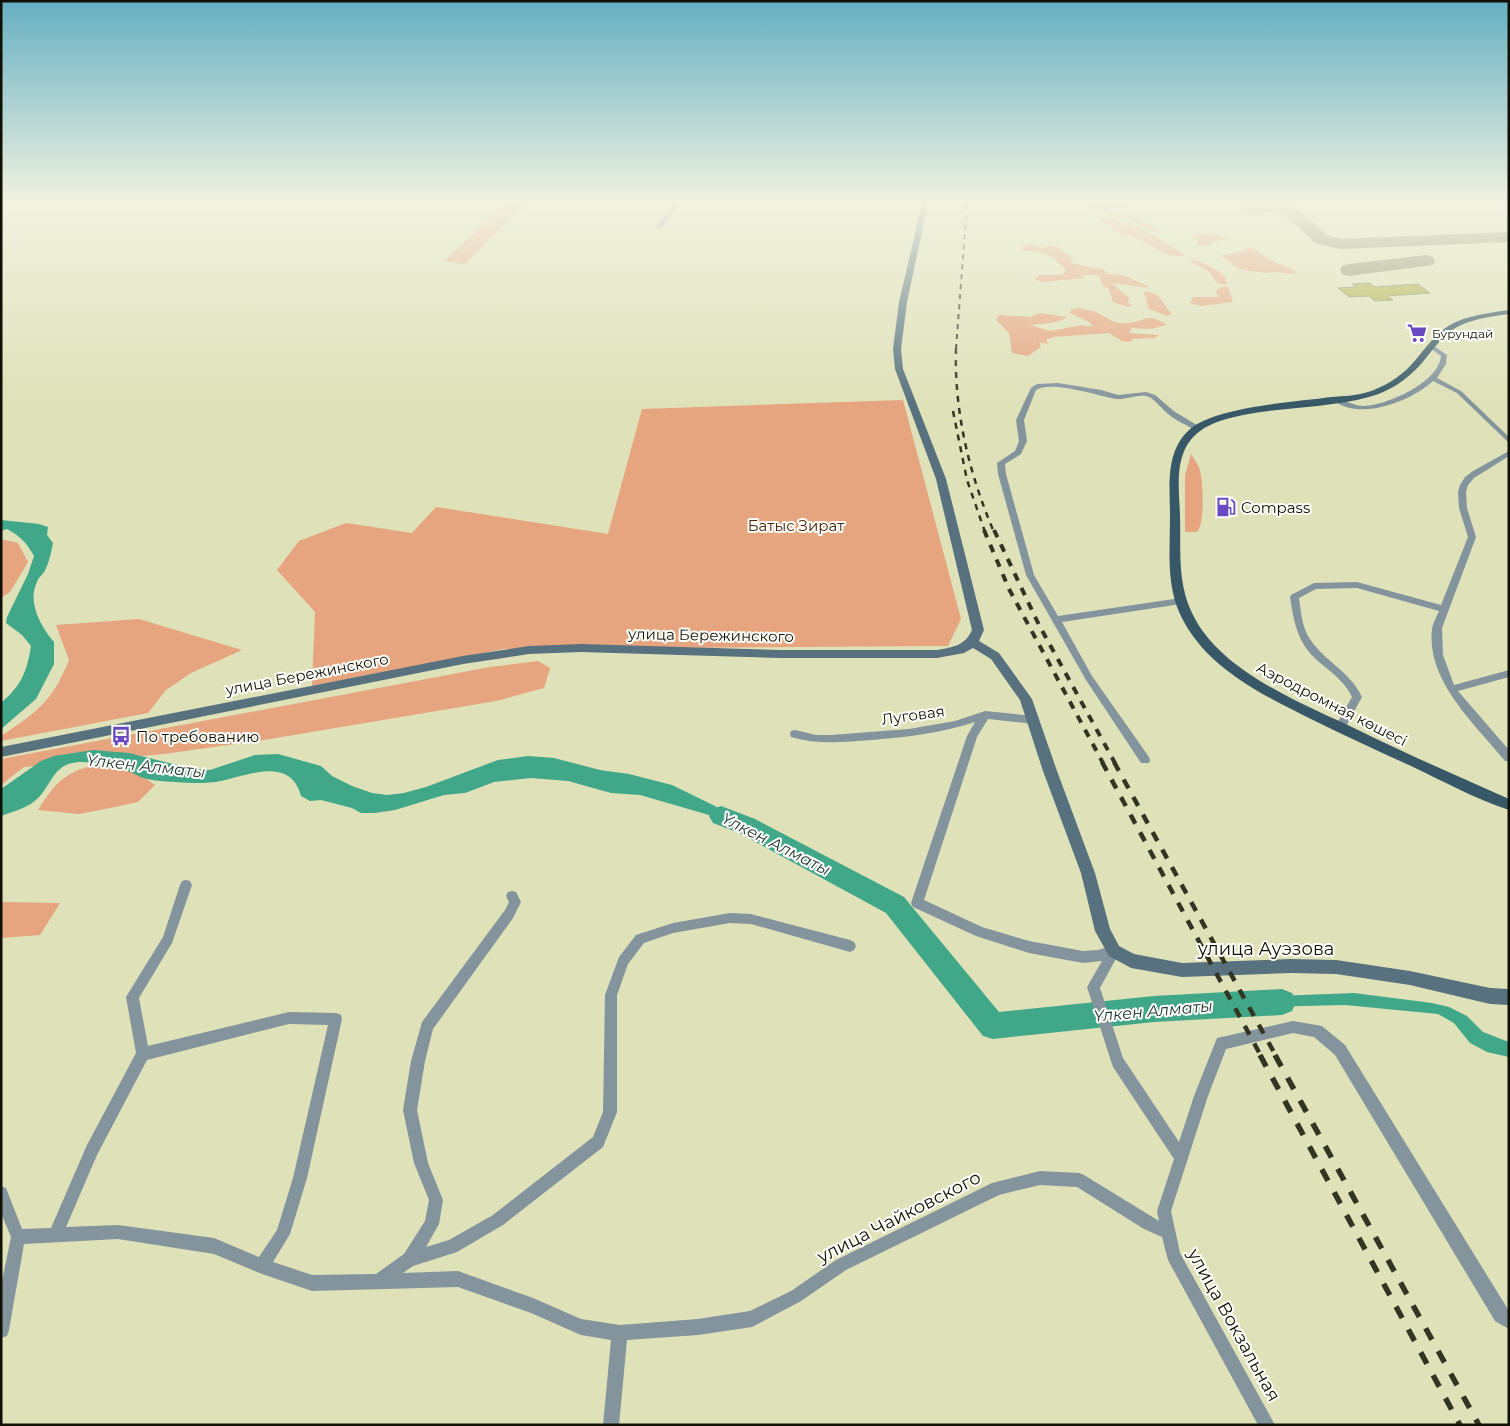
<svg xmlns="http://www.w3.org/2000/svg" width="1510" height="1426" font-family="Montserrat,sans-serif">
  <rect width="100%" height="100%" fill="#dfe1b9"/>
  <g fill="#e6a47f">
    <polygon points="505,204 526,204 465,264 444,261"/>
    <path d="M1083,204h43l1,4 -5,1 -12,-2 -2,3 8,4c15,-4 36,10 44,22 -9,-5 -19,-11 -28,-15 -17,-7 -34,-6 -49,-17z"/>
    <path d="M1099,217c31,0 59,22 85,37l-2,2c-22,0 -23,-8 -41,-15 -15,-6 -31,-11 -42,-24z"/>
    <polygon points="1206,233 1228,237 1228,239 1211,242 1209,246 1197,245 1198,242 1193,237 1195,234"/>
    <path d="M1029,244l16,5 2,-4 12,2 6,7 6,2 1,7 32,7 2,4 17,1 25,11v2l-36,-5 17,15 -1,5 4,2 -3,2 -16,-5 -5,-14 -6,-3 -1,-6 -3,-4h-19l6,3 -41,4 -9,-2 4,-5h23l4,-5c-15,-16 -22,-18 -43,-19l-3,-3z"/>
    <path d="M1248,247l11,4c4,8 29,16 38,21l-6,2 -13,-2 -13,1 -22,-3 -13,-6 2,-2 -12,-6 23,-5z"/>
    <path d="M1189,259c8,1 31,10 36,18 1,2 1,5 2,7 -12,2 -12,-5 -18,-12 -5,-5 -15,-6 -20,-13z"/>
    <polygon points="1221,287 1228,287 1233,302 1201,306 1192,304 1190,302 1194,297 1218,297 1216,291"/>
    <path d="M1144,292c15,-2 19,12 28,22l-5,2 -18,-7z"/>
    <path d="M1079,308c6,2 14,2 19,5 8,4 12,8 21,10 23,3 26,-14 48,2l-17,4 -18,-1 -3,5 30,2 -4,3 -23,1 -1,3 -9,-1 -13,-8 -56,4 -7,3 2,4 -9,-2 2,5 -13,9 -16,-3 -3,-20 -13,-13 3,-5 32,2 9,-4 27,4c-12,8 -25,6 -37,8l20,6 32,-6 11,2 -4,-5 -19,-9 1,-3z"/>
    <polygon points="903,400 961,619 948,646 504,649 312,686 315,612 277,570 299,541 346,523 412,533 436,507 608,534 642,409"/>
    <path d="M1191,454c3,5 8,11 9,17 3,11 5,54 -3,61h-12v-57z"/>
    <polygon points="1,539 18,543 28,562 10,592 1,598"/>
    <path d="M139,619l103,31 -51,23 -25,17 -18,23 -147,28v-5c36,-24 51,-34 68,-76l-13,-35z"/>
    <polygon points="538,661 550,668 544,688 496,701 264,740 164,754 24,767 1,785 1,759 490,667"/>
    <path d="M102,763l33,8 20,14 -17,17 -28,6 -31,6 -41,-4c19,-31 30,-39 64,-47z"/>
    <polygon points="1,902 60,903 40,935 1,938"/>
  </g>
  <g fill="#41a789">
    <path d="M1,520l38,4 9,3 -1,8 6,8c-2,9 -4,21 -9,29 -2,3 -6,6 -7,10 -10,20 4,45 17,60v22l-18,35 -35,30v-26c20,-17 26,-31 30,-57l-9,-11 -16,-12 1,-6 21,-43 6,-18c-7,-13 -14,-20 -27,-27l-6,2z"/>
    <path d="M93,750l36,3 64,16 17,1 45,-15 23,-1 43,12 11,10 20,10 20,7 15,2 17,-2 22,-6 72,-27 30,-4 26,2 46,12 29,4 43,11 43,21 32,20 -107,-31 -29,-2 -43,-12 -37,-3 -37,4 -29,11 -21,2 -49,15 -20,3h-14l-9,-5 -31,-8 -11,1 -9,-5c-11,-42 -56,-19 -85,-14 -8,1 -16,1 -23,1 -15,-1 -32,-1 -46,-4 -9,-2 -16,-8 -25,-10 -15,-4 -41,-11 -56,-4 -13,6 -18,23 -27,32 -10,11 -25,14 -38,19v-27l40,-28 13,-5z"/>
    <polygon points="1354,993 1432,1003 1449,1007 1467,1016 1483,1032 1509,1042 1509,1057 1487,1052 1470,1043 1454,1023 1438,1014 1345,1005 1255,1007 1250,997"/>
  </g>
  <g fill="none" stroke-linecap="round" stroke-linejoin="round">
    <polygon fill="#41a789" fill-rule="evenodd" points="721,806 755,819 904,897 999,1012 1154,996 1282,989 1292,993 1296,1002 1292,1011 1282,1015 1154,1022 993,1039 983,1036 886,913 739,833 713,823 709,816 713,809"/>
    <g fill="#898b6e" fill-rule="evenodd">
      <polygon points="1249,204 1293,204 1327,235 1340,239 1509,232 1509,242 1340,249 1315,243 1282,212 1249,214 1243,213 1241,209 1243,205"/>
      <polygon points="1426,255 1433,257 1435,261 1433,265 1349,276 1342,274 1340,270 1342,266 1349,264"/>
    </g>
  </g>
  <polygon fill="#abad3f" stroke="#898b66" points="1370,283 1375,287 1418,284 1430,293 1387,296 1393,300 1375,301 1369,296 1349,297 1338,288 1357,287 1352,284"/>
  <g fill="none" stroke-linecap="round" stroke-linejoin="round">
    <g fill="#83949d" fill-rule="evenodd">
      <polygon points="673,204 679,204 662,228 658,228 657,227"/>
      <path d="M1431,344l16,11 -1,9 -9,14 24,13 48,46v6l-52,-50 -24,-12c-22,20 -72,40 -99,20l4,-2c9,2 17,7 26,7 24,-1 75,-24 77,-50l-12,-9v-2z"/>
      <path d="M1058,383l43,7 17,5 28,-3 9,3 20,17 27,16 -7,2c-8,-5 -19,-9 -27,-16 -6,-5 -11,-12 -17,-16 -9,-6 -24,2 -35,1 -18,-3 -64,-19 -80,-9l-12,30 3,21 -6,13 -16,10 1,10 28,101 24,41 123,-18 4,3 -4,3 -119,18 30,54 57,81 1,3 -1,3h-8l-55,-83 -60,-105 -28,-101 -1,-11 18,-12 4,-10 -3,-21 15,-32 6,-4z"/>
      <path d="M1509,451v5l-35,22 -6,7 -2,7 1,16 9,29 -34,91 1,27 11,30 55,-15v7l-51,14 51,59v12l-4,-1c-30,-37 -79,-80 -73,-132 1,-6 5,-13 7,-18l-82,-23 -41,1 -17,9c2,14 3,30 11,41 15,23 40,32 52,58l-18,33h-8l-1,-3 17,-30c-9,-20 -29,-29 -43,-45 -13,-16 -16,-35 -19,-55l1,-2 23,-12 43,-1 84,23 27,-68 -9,-29 -1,-16 2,-7 5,-8 8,-6z"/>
      <path d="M985,711l49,5 4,1 1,3 -1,3 -4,1 -46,-5 -11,18 -53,163 58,27 47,14 54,10 15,-1 16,-5 4,2 2,4 -2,4 -18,33 23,70 56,84 15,-46 23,-58 76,-17 29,5 23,19 164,266v18l-14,-8 -160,-266 -21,-18 -21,-4 -67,16 -18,47 -37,115 9,42 95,172h-17l-90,-165 -6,-23 -18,-8 -67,-42 -37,-2 -41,10 -153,75 -45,31 -49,26 -54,8 -71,5 -8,85h-16l8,-85 -30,-5 -50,-22 -73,-26 -146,4 -50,-17 -48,-20 -96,-15 -94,5 -15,86 -2,6 -6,2v-52l10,-49 -10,-24v-27l5,2 16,41 29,-1 36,-83 49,-92 -10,-56 37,-60 17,-52 2,-4 4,-1 4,1 2,4 -20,58 -33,55 9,48 141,-34 47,1 5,2 1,4 -35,159 -17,56 -17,28 39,13 64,-1 28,-20 21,-33 4,-21 -15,-37 -11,-53 8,-49 11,-39 83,-112 4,-8 -3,-6 2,-4 4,-1 4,1 5,10 -8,16 -80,111 -8,32 -8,49 11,53 15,37 -4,24 -13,23 23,-7 44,-25 100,-78 10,-25 2,-117 14,-38 17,-22 37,-12 57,-10 21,1 99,26 4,2 2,4 -2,4 -4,2 -99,-28 -21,-1 -57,10 -29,10 -16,21 -11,31v117l-14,35 -100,78 -46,27 -44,14 -10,7 55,-2 75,27 48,21 39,6 78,-6 52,-8 41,-20 45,-31 156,-77 48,-12 39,2 5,2 75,46 -2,-10 17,-52 -61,-92 -26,-80 15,-26 -19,2 -54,-10 -53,-17 -63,-29 -2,-4 56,-167 8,-14c-33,11 -68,15 -103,18 -28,2 -54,5 -81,-3l-1,-3 1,-3 4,-1 21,5h15l78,-6 46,-8zM289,1024l39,1 -35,153 -16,52 -18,27 -45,-19 -96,-13 -52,2 31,-72 50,-95z"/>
    </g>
    <path fill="#57717e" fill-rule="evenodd" d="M922,204h6l-21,98 -6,47 2,20 43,110 38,151 -5,11 20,12 33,46 25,72 38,102 15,56 9,17 15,8 48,9 109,-4 45,1 74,11 80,17 19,1v16l-19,-1 -80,-19 -74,-11 -45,-1 -109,4 -51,-9 -22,-12 -14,-25 -14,-58 -38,-102 -23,-71 -29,-41 -18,-11 -9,5 -27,5h-157l-199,-6 -52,2 -66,10 -462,93v-10l462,-91 66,-10 52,-2 199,6h157c16,-3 28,-4 35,-20l-36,-151 -41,-110 -2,-20 6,-47z"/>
    <path fill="#385867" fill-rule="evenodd" d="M1509,310v4c-20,3 -40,5 -57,16 -12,9 -21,22 -30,33 -14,16 -33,29 -53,34 -41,11 -85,10 -126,18 -14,3 -31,7 -43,16 -27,20 -21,55 -20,84 1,33 -3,67 12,98 27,58 109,90 164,116 50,25 102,47 153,70v11c-34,-11 -66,-29 -98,-44 -33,-15 -66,-30 -98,-46 -50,-25 -108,-52 -133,-106 -14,-31 -10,-64 -10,-97 0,-32 -6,-69 24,-91 30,-20 101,-24 137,-29 12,-1 25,-1 37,-5 16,-5 32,-15 43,-27 13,-14 23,-31 39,-40 18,-10 39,-12 59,-15z"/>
    <polyline stroke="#333523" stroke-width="2" stroke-dasharray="5 5" stroke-linecap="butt" points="956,349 967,204"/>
    <g stroke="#333523" stroke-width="2.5" stroke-dasharray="6 6" stroke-linecap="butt">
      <path d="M956,348c-2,63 13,126 38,184"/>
      <polyline points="953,411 967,480 985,532"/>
    </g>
    <g stroke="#333523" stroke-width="4" stroke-dasharray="8 8" stroke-linecap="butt">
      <polyline points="984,530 1009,589 1103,763"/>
      <polyline points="994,530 1039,625 1115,763"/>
    </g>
    <g stroke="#333523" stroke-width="4.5" stroke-dasharray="10 10" stroke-linecap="butt">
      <polyline points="1102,762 1261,1056"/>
      <polyline points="1114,762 1276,1056"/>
    </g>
    <g stroke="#333523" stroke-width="5.5" stroke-dasharray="13 13" stroke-linecap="butt">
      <polyline points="1260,1055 1460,1425"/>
      <polyline points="1275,1055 1479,1425"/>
    </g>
  </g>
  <linearGradient id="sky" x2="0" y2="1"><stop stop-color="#65afc2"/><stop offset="0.5" stop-color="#f1f2e0"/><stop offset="1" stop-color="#f1f2e0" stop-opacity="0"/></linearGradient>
  <rect width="1510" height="404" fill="url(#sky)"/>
  <defs>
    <symbol id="supermarket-bare" viewBox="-9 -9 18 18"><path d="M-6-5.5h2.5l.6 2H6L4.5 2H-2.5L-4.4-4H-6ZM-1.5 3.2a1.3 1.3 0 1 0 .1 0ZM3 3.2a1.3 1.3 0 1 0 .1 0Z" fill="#694ac3" stroke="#fffffb" stroke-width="2.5" paint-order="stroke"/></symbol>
    <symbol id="fuel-bare" viewBox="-9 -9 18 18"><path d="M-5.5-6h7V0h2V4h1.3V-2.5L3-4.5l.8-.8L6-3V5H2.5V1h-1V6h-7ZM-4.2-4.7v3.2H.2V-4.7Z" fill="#694ac3" stroke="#fffffb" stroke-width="2.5" paint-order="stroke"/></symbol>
    <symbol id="bus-bare" viewBox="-9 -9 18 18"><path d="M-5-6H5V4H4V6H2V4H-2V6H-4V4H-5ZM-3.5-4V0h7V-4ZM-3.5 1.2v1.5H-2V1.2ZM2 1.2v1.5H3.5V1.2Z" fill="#694ac3" stroke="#fffffb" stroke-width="2.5" paint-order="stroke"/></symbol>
  </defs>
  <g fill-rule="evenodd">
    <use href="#supermarket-bare" x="1403" y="319" width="28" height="28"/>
    <use href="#fuel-bare" x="1212" y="493" width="28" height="28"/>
    <use href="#bus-bare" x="107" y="722" width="28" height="28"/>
  </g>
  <g text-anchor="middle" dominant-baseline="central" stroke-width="4" stroke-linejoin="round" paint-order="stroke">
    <g font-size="12" fill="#101104" stroke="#fffffb" text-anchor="start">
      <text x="1432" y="333">Бурундай</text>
    </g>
    <g font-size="15" fill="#101104" stroke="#fffffb" text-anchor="start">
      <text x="1241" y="507">Compass</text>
      <text x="136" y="736">По требованию</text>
    </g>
    <g font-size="15" fill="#47230c" stroke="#fffffb">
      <text x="796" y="525">Батыс Зират</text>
    </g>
    <g font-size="15" fill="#101104" stroke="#fffffb">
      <text transform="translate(711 635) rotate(1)">улица Бережинского</text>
      <text transform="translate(307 674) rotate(-11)">улица Бережинского</text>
      <text transform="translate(1332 704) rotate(27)">Аэродромная көшесі</text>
      <text transform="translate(913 715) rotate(-8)">Луговая</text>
    </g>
    <g font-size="16" font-style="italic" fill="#1d342c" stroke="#fffffb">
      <text transform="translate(146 766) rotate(6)">Үлкен Алматы</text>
      <text transform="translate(776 844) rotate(27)">Үлкен Алматы</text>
      <text transform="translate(1153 1011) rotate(-5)">Үлкен Алматы</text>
    </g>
    <g font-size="18" fill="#101104" stroke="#fffffb">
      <text x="1266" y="949">улица Ауэзова</text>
      <text transform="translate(899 1217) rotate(-27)">улица Чайковского</text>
      <text transform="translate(1234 1325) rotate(61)">улица Вокзальная</text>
    </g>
  </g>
  <rect width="1510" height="1426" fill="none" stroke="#101104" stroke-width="5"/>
</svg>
